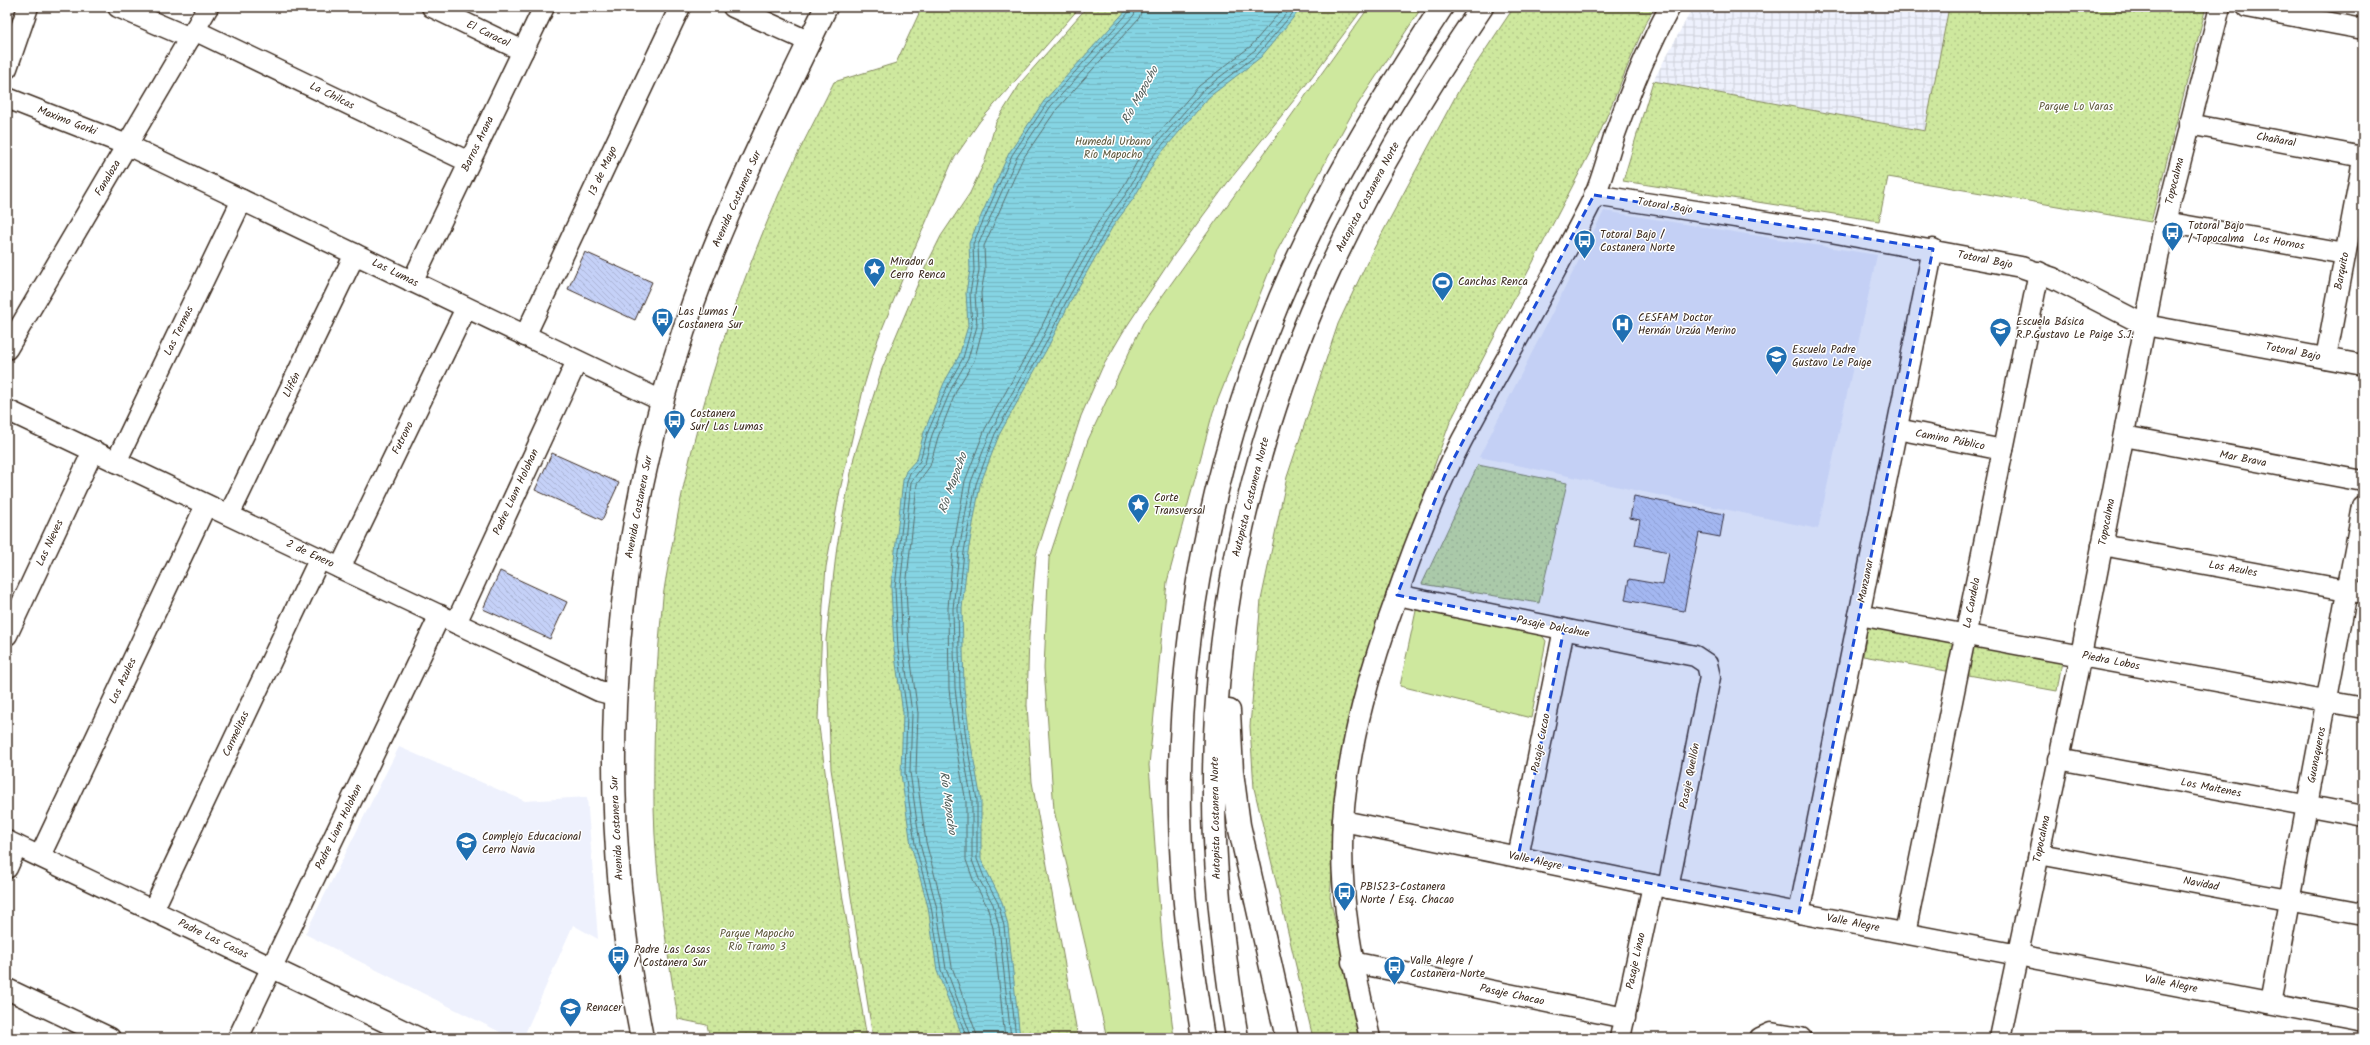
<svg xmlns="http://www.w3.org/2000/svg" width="2370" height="1045" font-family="Kalam,sans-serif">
  <defs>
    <pattern id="industrial-grid" width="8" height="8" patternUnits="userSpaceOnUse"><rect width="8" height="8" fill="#eef1fd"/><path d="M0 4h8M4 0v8" fill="none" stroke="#cdcfd8"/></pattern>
    <pattern id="park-dots" width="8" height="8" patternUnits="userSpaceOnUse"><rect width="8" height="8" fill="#cee89e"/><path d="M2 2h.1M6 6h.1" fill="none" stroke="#b2c788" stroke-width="1.8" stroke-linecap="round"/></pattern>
    <pattern id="water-rules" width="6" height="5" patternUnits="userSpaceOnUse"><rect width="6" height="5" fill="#85d4e3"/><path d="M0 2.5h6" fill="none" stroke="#74b6c2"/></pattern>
    <pattern id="building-back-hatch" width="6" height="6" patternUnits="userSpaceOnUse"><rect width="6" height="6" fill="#c5d1f8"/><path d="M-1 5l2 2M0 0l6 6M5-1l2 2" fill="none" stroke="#aab4d4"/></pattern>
  </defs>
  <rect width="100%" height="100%" fill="#fff"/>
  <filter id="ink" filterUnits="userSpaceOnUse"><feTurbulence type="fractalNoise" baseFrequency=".025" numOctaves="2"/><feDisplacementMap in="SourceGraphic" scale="8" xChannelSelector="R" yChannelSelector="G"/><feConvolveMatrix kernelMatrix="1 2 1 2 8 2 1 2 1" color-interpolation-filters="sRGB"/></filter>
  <g filter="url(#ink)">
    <g fill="#eef1fd">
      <polygon points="1604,211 1877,255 1818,529 1479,457"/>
      <polygon points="399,747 525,801 587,797 598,939 573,925 523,1038 512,1038 305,934"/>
    </g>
    <polygon fill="url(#industrial-grid)" points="1693,7 1949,7 1925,131 1653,81"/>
    <g fill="#cee89e" stroke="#84895e">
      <polygon points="1369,7 1422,7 1354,110 1278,249 1213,412 1167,582 1149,765 1162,940 1174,1038 1107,1038 1054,810 1044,668 1049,558 1088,440 1143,323"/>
      <polygon points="1417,606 1538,630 1546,641 1531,718 1400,686"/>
    </g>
    <g fill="url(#park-dots)" stroke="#84895e">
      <path d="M922,7h158l-100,114 -27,39 -37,85 -38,94 -14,47 -24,104 -14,77 -3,38 -5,114 21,157 28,162h-157l-3,-13 -29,-6c-11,-70 -23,-141 -24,-213 -1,-69 2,-140 9,-209 3,-22 8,-45 12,-67 21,-118 59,-233 107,-343 16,-36 35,-70 52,-105l62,-19z"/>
      <polygon points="1087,7 1364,7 1299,94 1228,182 1174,255 1123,332 1102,368 1081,416 1036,555 1029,637 1027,705 1032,782 1078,1038 873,1038 831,769 826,640 837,546 854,457 882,369 922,274 941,236 970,193 985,161 996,122 1022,81"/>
      <polygon points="1514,7 1655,7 1645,24 1599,135 1450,422 1384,606 1342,758 1330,897 1360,1038 1313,1038 1254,788 1250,726 1261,600 1287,477 1338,324 1371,254 1460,88"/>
      <polygon points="1949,7 2206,7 2151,222 1888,177 1879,221 1623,181 1653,81 1925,131"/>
      <polygon points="1478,465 1567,483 1539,603 1422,584"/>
      <polygon points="1868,626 2062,661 2057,691 1863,656"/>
    </g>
    <polygon fill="url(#water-rules)" stroke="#679094" points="1129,7 1302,7 1261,57 1209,97 1156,159 1134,198 1113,226 1070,302 1049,345 999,435 980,485 968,552 962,609 964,688 970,739 981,800 981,859 1002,902 1008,926 1020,1038 963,1038 937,971 928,907 911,845 901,774 903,713 894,649 891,587 903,480 906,471 917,459 924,432 944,383 959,356 968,326 966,292 970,270 969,243 1009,153 1044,101"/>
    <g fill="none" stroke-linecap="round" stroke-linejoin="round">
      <g stroke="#596e6d" stroke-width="1">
        <polyline points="967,1038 941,970 931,906 915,844 905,773 907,713 898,649 895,587 907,481 910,473 920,461 927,434 948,385 963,358 972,326 970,293 974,270 973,244 1012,155 1047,103 1130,11 1132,7"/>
        <polyline points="972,1038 946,969 936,905 920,844 910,772 912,713 903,648 900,588 911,482 925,463 932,435 952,387 968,359 977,326 975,293 979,270 978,245 1017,157 1051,106 1134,15 1137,7"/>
        <polyline points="978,1038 952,967 942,904 926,842 916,772 918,713 909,648 906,588 917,484 930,466 938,437 957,389 974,361 983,327 981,293 985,270 984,246 1022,160 1056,110 1139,18 1143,7"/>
        <polyline points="1005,1038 993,928 987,906 974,882 966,860 966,802 955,741 949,689 948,608 953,550 965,481 985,429 1036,338 1057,295 1100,219 1121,191 1143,151 1199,86 1251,46 1284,7"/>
        <polyline points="1011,1038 999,927 993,904 979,879 972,860 972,801 961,740 955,688 953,609 959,551 971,482 991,431 1041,341 1062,298 1105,222 1126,194 1148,154 1203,90 1255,50 1292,7"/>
        <polyline points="1016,1038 1004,926 998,903 984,877 977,859 977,800 966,739 960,688 958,609 964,552 976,484 995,434 1046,343 1067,300 1110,224 1130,196 1152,157 1206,94 1258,54 1298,7"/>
      </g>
    </g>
    <g fill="url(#building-back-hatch)" stroke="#3b2a1e">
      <polygon points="585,252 652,282 635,320 568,289"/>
      <polygon points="552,453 619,483 602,520 535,490"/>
      <polygon points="1634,496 1724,514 1720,537 1699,533 1684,611 1625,600 1629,579 1663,585 1669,552 1635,545 1640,520 1630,518"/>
      <polygon points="500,571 567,602 550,639 483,609"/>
    </g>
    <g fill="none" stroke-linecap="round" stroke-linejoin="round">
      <defs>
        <g id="minor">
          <polyline points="118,7 190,38"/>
          <polyline points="432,7 523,51"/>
          <polyline points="733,7 810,42"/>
          <polyline points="2247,7 2363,29"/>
          <polyline points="194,30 469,162"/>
          <polyline points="7,68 28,7"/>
          <polyline points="7,98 127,145 662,401"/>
          <polyline points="2189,124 2363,157"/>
          <polyline points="1594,195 1831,232 2021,267 2053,278 2145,325 2363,365"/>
          <polyline points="2165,222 2345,254"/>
          <polyline points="412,282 544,7"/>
          <polyline points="525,336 680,7"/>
          <polyline points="7,349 208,7"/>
          <polyline points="2326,358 2363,160"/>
          <polyline points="7,410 599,691 614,695"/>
          <polyline points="1897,429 2003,450"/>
          <polyline points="2124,436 2363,481"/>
          <polyline points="116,462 242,200"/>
          <polyline points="229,515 355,254"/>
          <polyline points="2102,545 2363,593"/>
          <polyline points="340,568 466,308"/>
          <polyline points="1397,595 1695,656 1707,664 1710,677 1668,888"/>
          <polyline points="1859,615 2363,708"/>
          <polyline points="456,623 577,361"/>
          <polyline points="7,635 93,451"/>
          <polyline points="2058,759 2363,816"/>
          <polyline points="1343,821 1668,888 2363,1021"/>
          <polyline points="7,841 419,1038"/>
          <polyline points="2039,854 2363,914"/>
          <polyline points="40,856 206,505"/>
          <polyline points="1518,857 1564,629"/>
          <polyline points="7,868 17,846"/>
          <polyline points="153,910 320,558"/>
          <polyline points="1799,913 1933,249"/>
          <polyline points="1905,933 2039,272"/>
          <polyline points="1352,962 1625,1018"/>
          <polyline points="7,989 110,1038"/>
          <polyline points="2270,1003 2363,506"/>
          <polyline points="238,1038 440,615"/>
          <path d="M1370,1038c-17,-72 -32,-145 -27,-219 6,-78 28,-153 55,-226 18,-52 38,-104 64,-153 43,-81 91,-161 132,-243 9,-20 14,-43 21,-63 16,-45 32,-85 55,-127"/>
          <polyline points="1620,1038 1653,885"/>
          <polyline points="1760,1038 1771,1033 1801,1038"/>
          <polyline points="2000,1038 2081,655 2165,222 2220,7"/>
        </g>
        <path id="major" d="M642,1038c-52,-260 -32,-519 63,-767 35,-90 79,-177 121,-264"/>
        <g id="highway">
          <polyline points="1229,711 1232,772 1239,825 1287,1038"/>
          <path d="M1203,1038c-12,-74 -22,-148 -23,-223 -3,-177 32,-353 100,-517 43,-102 101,-198 162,-291"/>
          <path d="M1237,1038c-14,-85 -24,-170 -23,-256 0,-172 39,-343 110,-500 43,-96 99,-188 158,-275"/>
        </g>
      </defs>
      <use href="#minor" stroke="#3b2a1e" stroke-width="23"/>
      <use href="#major" stroke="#3b2a1e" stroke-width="25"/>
      <use href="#highway" stroke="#3b2a1e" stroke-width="25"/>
      <use href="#minor" stroke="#fff" stroke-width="20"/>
      <use href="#major" stroke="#fff" stroke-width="22"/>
      <use href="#highway" stroke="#fff" stroke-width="22"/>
    </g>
  </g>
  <path fill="#1d4ed8" fill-opacity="0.2" stroke="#1d4ed8" stroke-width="3" stroke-dasharray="8 5" stroke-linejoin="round" d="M1594,195l339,54 -134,664 -281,-56 46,-228 -167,-34 48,-120z"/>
  <defs>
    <symbol id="bus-pin" viewBox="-11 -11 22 30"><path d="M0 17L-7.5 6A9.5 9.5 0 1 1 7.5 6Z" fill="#1f6fb2" stroke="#fff"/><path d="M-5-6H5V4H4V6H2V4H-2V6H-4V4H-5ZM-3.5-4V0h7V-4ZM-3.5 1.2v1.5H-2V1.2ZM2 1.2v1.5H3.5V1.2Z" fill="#fff"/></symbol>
    <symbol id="sight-pin" viewBox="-11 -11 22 30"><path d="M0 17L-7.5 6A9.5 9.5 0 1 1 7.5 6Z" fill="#1f6fb2" stroke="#fff"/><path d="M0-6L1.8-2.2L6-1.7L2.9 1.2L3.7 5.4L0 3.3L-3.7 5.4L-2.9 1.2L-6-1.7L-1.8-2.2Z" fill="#fff"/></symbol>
    <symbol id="stadium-pin" viewBox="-11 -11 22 30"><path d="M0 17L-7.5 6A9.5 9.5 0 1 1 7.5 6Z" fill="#1f6fb2" stroke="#fff"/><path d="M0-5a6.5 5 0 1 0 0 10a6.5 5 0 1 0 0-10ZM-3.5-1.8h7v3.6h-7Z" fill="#fff"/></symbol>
    <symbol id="hospital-pin" viewBox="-11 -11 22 30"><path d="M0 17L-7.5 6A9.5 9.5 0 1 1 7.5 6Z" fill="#1f6fb2" stroke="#fff"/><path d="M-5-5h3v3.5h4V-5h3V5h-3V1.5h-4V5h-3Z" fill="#fff"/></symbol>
    <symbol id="school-pin" viewBox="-11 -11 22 30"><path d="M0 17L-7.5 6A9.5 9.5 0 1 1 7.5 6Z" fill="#1f6fb2" stroke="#fff"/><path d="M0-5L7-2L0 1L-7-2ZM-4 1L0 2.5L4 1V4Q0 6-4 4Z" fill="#fff"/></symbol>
  </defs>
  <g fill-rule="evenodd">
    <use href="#bus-pin" x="2160" y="220" width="25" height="34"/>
    <use href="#bus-pin" x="1572" y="228" width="25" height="34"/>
    <use href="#sight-pin" x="862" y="256" width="25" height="34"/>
    <use href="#stadium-pin" x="1430" y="270" width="25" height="34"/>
    <use href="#bus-pin" x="650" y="306" width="25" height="34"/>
    <use href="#hospital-pin" x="1610" y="312" width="25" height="34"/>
    <use href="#school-pin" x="1988" y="316" width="25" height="34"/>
    <use href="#school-pin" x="1764" y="344" width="25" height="34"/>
    <use href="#bus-pin" x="662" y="408" width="25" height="34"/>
    <use href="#sight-pin" x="1126" y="492" width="25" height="34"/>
    <use href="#school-pin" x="454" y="830" width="25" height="34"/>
    <use href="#bus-pin" x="1332" y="880" width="25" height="34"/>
    <use href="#bus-pin" x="606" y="944" width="25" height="34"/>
    <use href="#bus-pin" x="1382" y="954" width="25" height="34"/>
    <use href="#school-pin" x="558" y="996" width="25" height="34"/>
  </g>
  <g text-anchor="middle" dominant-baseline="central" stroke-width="3" stroke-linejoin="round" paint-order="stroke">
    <g font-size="11" fill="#3b2a1e" stroke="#fff">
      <text transform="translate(488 34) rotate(26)">El Caracol</text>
      <text transform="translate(332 96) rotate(26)">La Chilcas</text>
      <text transform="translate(67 121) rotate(21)">Maximo Gorki</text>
      <text transform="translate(2276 140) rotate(10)">Chañaral</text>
      <text transform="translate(478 144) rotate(-64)">Barros Arana</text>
      <text transform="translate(603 171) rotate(-65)">13 de Mayo</text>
      <text transform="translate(108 178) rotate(-59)">Fanaloza</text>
      <text transform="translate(2175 181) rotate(-76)">Topocalma</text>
      <text transform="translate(1368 197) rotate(-62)">Autopista Costanera Norte</text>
      <text transform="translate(737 199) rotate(-66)">Avenida Costanera Sur</text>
      <text transform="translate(1665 206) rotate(9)">Totoral Bajo</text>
      <text transform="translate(2279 242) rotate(10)">Los Hornos</text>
      <text transform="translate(1985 260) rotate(11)">Totoral Bajo</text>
      <text transform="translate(2342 271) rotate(-79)">Barquito</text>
      <text transform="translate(395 273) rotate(26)">Las Lumas</text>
      <text transform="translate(179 331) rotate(-64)">Las Termas</text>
      <text transform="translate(2293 352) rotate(11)">Totoral Bajo</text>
      <text transform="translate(292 385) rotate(-64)">Llifén</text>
      <text transform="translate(403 438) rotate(-64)">Futrono</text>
      <text transform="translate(1950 440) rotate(11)">Camino Público</text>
      <text transform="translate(2243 459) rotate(11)">Mar Brava</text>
      <text transform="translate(516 492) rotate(-65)">Padre Liam Holohan</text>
      <text transform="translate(1251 497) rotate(-76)">Autopista Costanera Norte</text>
      <text transform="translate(639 507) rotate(-79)">Avenida Costanera Sur</text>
      <text transform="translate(2107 522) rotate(-79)">Topocalma</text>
      <text transform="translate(50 543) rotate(-65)">Las Nieves</text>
      <text transform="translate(310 554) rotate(25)">2 de Enero</text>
      <text transform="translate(2233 569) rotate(10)">Los Azules</text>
      <text transform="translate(1866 581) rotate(-79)">Manzanar</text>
      <text transform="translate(1972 603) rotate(-79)">La Candela</text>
      <text transform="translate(1553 627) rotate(11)">Pasaje Dalcahue</text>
      <text transform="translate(2111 661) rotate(11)">Piedra Lobos</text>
      <text transform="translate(123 681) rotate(-65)">Los Azules</text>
      <text transform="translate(236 734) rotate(-65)">Carmelitas</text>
      <text transform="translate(1541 743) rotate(-79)">Pasaje Cucao</text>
      <text transform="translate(2317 755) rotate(-79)">Guanaqueros</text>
      <text transform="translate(1690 776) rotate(-79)">Pasaje Quellón</text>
      <text transform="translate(2211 788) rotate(11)">Los Maitenes</text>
      <text transform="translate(1216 818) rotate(-91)">Autopista Costanera Norte</text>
      <text transform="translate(339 827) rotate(-64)">Padre Liam Holohan</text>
      <text transform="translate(617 828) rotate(-93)">Avenida Costanera Sur</text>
      <text transform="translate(2042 839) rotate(-78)">Topocalma</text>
      <text transform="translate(1535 861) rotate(12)">Valle Alegre</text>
      <text transform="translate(2201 884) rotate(11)">Navidad</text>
      <text transform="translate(1853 923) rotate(11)">Valle Alegre</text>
      <text transform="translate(213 939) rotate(26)">Padre Las Casas</text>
      <text transform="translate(1636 961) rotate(-78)">Pasaje Linao</text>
      <text transform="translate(2171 984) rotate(11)">Valle Alegre</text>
      <text transform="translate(1512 995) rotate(12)">Pasaje Chacao</text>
    </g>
    <g font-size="11" fill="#605a3e" stroke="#fff">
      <text x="2076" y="107">Parque Lo Varas</text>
      <text x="1113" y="142">Humedal Urbano<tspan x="1113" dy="13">Río Mapocho</tspan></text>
      <text x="757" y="934">Parque Mapocho<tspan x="757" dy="13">Río Tramo 3</tspan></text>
    </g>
    <g font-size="11" fill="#3b2a1e" stroke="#fff" text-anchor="start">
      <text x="2188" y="226">Totoral Bajo<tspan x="2188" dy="13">/ Topocalma</tspan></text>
      <text x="1600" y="235">Totoral Bajo /<tspan x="1600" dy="13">Costanera Norte</tspan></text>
      <text x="890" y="262">Mirador a<tspan x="890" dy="13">Cerro Renca</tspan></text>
      <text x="1458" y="282">Canchas Renca</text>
      <text x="678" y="312">Las Lumas /<tspan x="678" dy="13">Costanera Sur</tspan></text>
      <text x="1638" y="318">CESFAM Doctor<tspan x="1638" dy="13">Hernán Urzúa Merino</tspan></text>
      <text x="2016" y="322">Escuela Básica<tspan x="2016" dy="13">R.P.Gustavo Le Paige S.J.</tspan></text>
      <text x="1792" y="350">Escuela Padre<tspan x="1792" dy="13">Gustavo Le Paige</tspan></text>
      <text x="690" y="414">Costanera<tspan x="690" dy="13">Sur/ Las Lumas</tspan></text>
      <text x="1154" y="498">Corte<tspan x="1154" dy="13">Transversal</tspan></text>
      <text x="482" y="837">Complejo Educacional<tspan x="482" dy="13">Cerro Navia</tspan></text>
      <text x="1360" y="887">PB1523-Costanera<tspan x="1360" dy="13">Norte / Esq. Chacao</tspan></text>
      <text x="634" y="950">Padre Las Casas<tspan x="634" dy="13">/ Costanera Sur</tspan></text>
      <text x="1410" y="961">Valle Alegre /<tspan x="1410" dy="13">Costanera Norte</tspan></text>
      <text x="586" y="1008">Renacer</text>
    </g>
    <g font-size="12" font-style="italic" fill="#515d59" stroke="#fff">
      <text transform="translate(1140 95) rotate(-61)">Río Mapocho</text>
      <text transform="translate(953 483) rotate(-70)">Río Mapocho</text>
      <text transform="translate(948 803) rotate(82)">Río Mapocho</text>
    </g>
  </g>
  <rect width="2370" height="1045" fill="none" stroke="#fff" stroke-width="24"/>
  <rect x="12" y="12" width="2346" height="1021" fill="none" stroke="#3b2a1e" stroke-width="1.5" filter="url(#ink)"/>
</svg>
